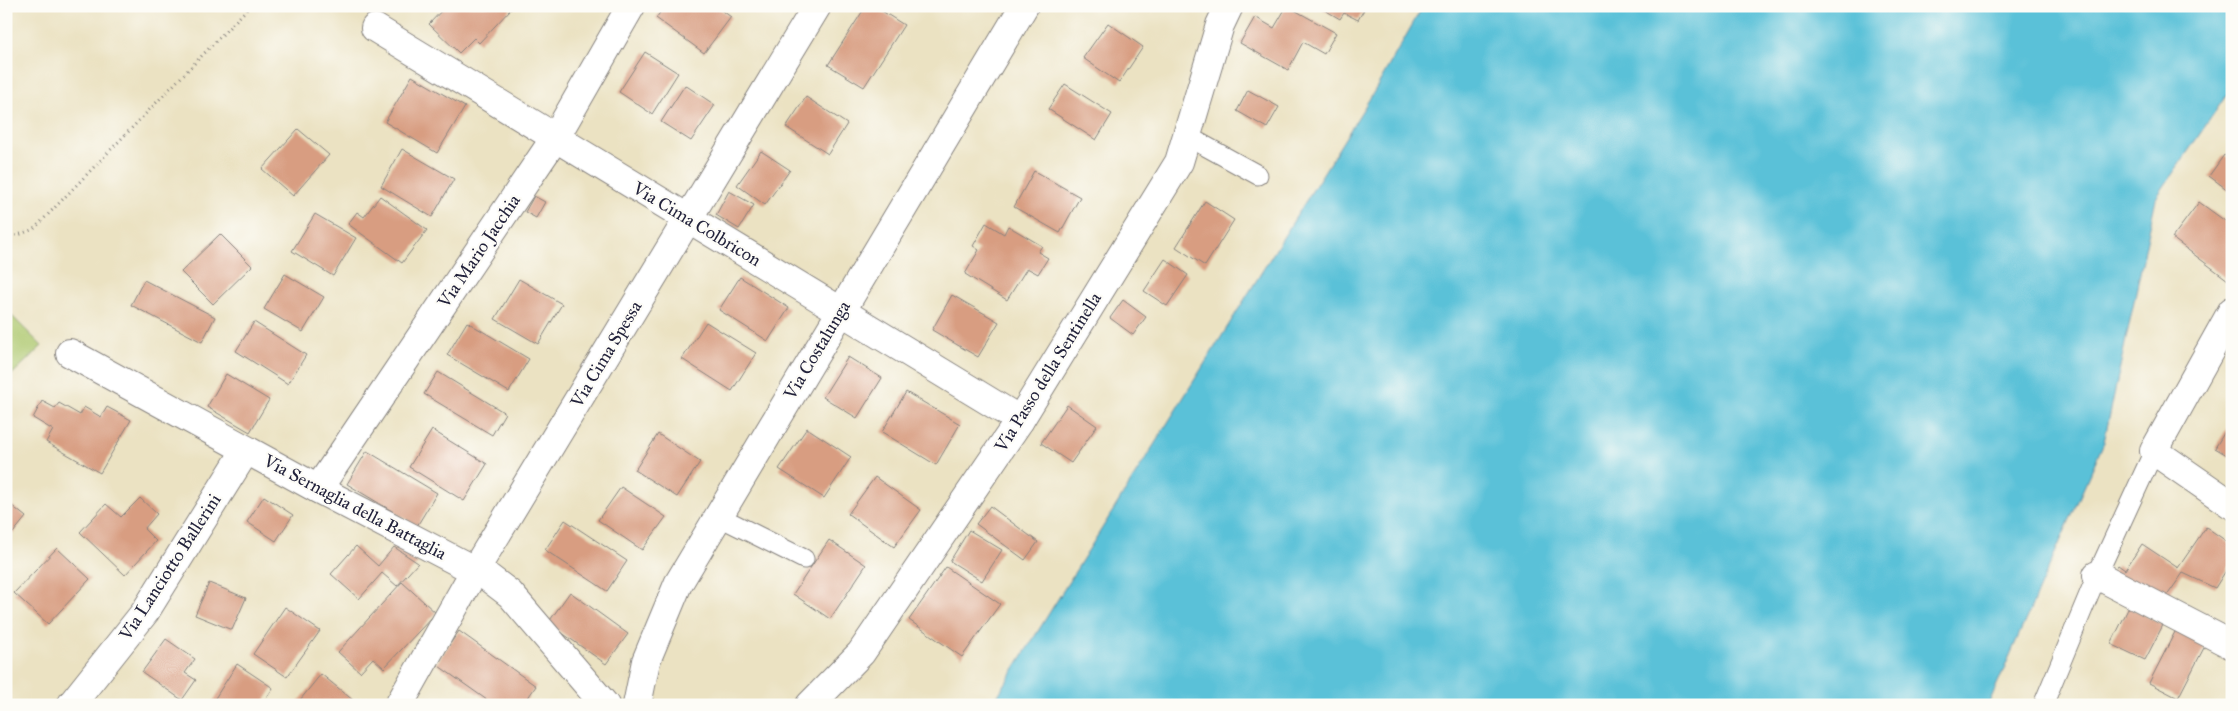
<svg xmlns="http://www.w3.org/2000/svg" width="2238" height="711" font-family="'IM FELL Great Primer',serif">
  <rect width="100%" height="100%" fill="#fdfcf7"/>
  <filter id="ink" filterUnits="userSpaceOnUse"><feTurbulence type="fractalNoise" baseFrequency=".02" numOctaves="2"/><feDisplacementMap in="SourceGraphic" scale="10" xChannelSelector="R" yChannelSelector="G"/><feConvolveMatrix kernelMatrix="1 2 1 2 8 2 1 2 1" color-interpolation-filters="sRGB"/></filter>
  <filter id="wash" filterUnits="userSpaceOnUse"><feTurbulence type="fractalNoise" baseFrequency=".0096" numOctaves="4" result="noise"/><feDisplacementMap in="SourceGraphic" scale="20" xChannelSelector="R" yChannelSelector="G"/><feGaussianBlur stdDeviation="1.12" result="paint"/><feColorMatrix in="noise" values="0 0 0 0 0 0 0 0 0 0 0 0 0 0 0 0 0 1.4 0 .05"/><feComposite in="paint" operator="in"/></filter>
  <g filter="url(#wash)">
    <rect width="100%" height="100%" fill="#ebe2c2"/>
    <polygon fill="#adc86e" stroke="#687554" points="6,310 42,346 6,380"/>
    <polygon fill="#5ac1d8" stroke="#3e728a" points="1423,6 2232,6 2232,87 2156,198 2104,442 1988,705 992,705 1375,90"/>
    <g id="blocks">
      <g fill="#d89d81">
        <polygon points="446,6 508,6 511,9 479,43 474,38 459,53 429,24"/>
        <polygon points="665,6 716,6 731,17 704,53 656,18"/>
        <polygon points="866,6 874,6 904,25 864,87 828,65"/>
        <polygon points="1287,6 1336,33 1324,54 1303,42 1288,70 1240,43 1255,17 1274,28"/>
        <polygon points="1318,6 1366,6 1358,20 1344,13 1340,19"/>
        <polygon points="1108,23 1143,47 1119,83 1083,58"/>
        <polygon points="645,52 678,73 652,114 619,92"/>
        <polygon points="412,76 465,107 437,153 385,122"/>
        <polygon points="1065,84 1112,114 1096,140 1048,109"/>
        <polygon points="685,85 715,105 691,141 661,122"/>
        <polygon points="1248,90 1279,107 1267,128 1237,111"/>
        <polygon points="806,97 847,124 828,154 786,127"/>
        <polygon points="298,129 329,155 293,196 262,169"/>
        <polygon points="402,149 454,179 432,217 381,186"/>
        <polygon points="761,151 790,170 765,205 737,185"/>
        <polygon points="2224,155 2232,160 2232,193 2209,176"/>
        <polygon points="1034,171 1080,197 1060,233 1014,207"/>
        <polygon points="729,191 754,205 739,229 716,215"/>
        <polygon points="380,196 427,230 402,263 348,224 357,212 364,217"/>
        <polygon points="534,196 545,202 536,218 525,212"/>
        <polygon points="1205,201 1234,220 1205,266 1176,247"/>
        <polygon points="2199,202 2232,226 2232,276 2228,280 2172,238"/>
        <polygon points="315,214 356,238 333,276 292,251"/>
        <polygon points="986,223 1004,234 1008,226 1042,246 1038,252 1048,258 1038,274 1027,268 1007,300 965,274 979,250 973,246"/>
        <polygon points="220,234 252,266 213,304 181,272"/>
        <polygon points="1165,259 1188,275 1167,306 1144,291"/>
        <polygon points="285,274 324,297 303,332 264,309"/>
        <polygon points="740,277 789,308 768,341 719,310"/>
        <polygon points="519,279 562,304 538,344 495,319"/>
        <polygon points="144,280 215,317 202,342 131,305"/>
        <polygon points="952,295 999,322 978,357 932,330"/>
        <polygon points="1123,300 1146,317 1133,335 1110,318"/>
        <polygon points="254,322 306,355 288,384 236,351"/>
        <polygon points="467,322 529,359 509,392 447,355"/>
        <polygon points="706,322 756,353 732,391 682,359"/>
        <polygon points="848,357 882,378 857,418 823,397"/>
        <polygon points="438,372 505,413 492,435 424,394"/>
        <polygon points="226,374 269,400 250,432 207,407"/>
        <polygon points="906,392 960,424 936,465 882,432"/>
        <polygon points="42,401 55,408 59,403 80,415 84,407 101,417 107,407 131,420 100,473 46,442 53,430 33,418"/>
        <polygon points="1067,405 1097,426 1071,463 1041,443"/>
        <polygon points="2232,420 2232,458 2215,448"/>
        <polygon points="807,428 851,457 824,498 779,469"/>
        <polygon points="432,430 487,464 464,501 409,467"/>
        <polygon points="658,434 700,462 677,497 635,470"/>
        <polygon points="367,451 437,493 417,526 347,484"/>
        <polygon points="875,477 921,510 894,547 848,514"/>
        <polygon points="621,487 666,517 642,550 598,520"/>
        <polygon points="264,496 293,515 276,541 247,522"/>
        <polygon points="140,498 157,514 144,529 156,541 125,575 80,532 106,504 121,517"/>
        <polygon points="6,501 26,517 13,533 6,527"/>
        <polygon points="990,506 1038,542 1025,560 976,524"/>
        <polygon points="565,520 627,561 607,591 545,550"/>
        <polygon points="2206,527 2232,545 2232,561 2215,588 2183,573 2164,600 2111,575 2118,565 2125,570 2142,544 2178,568"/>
        <polygon points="969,530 1002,550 982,581 950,561"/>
        <polygon points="829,540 866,565 830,619 793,594"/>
        <polygon points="356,546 378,566 394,547 418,563 397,586 382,573 359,599 331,574"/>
        <polygon points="57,548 90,579 48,624 14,593"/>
        <polygon points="946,567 1000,604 962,657 909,620"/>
        <polygon points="402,582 436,613 384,668 373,658 360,672 338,652"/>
        <polygon points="209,583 246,598 232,630 195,615"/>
        <polygon points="570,592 628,634 606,664 548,623"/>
        <polygon points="285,607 320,631 287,677 253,654"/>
        <polygon points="2129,607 2163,625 2145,660 2111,644"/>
        <polygon points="2178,626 2207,642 2178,698 2149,683"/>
        <polygon points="459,631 536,686 523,705 494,705 436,664"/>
        <polygon points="166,639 195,659 185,673 196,680 182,700 142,672"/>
        <polygon points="237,664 273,688 262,705 215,705 212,703"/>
        <polygon points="321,674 354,701 351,705 296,705"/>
      </g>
    </g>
  </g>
  <g filter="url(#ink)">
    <use href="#blocks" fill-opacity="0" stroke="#86827e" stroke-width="1"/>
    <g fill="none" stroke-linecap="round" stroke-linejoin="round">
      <defs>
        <g id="service">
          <polyline points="1187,136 1258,175"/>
          <polyline points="718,516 804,559"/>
          <polyline points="2043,705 2097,575 2154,451"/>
        </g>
        <g id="minor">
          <polyline points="375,28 1020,420"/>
          <polyline points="2232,311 2154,451 2232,505"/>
          <polyline points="70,353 318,489 489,578 510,594 605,705"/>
          <polyline points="318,489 555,138 631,6"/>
          <polyline points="2097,575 2232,645"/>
          <polyline points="71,705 145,612 246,450"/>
          <polyline points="399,705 475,570 817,6"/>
          <polyline points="637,705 646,661 678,584 1024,6"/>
          <polyline points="810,705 861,653 1020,420 1179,162 1220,25 1229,6"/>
        </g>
      </defs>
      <use href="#service" stroke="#86827e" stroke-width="21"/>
      <use href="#minor" stroke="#86827e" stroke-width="30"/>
      <polyline stroke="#86827e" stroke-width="3" stroke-dasharray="1 4" stroke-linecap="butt" points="6,235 13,237 34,229 250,6"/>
      <use href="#service" stroke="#fff" stroke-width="19"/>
      <use href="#minor" stroke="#fff" stroke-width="28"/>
    </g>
  </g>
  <g text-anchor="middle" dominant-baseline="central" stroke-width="4.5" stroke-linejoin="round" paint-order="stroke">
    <g font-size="18" fill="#22223b" stroke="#fdfcf7">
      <text transform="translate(697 224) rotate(31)">Via Cima Colbricon</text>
      <text transform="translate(479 251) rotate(-56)">Via Mario Jacchia</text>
      <text transform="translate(817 350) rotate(-59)">Via Costalunga</text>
      <text transform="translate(606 354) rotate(-59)">Via Cima Spessa</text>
      <text transform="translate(1048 372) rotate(-58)">Via Passo della Sentinella</text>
      <text transform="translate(355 507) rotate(28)">Via Sernaglia della Battaglia</text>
      <text transform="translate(170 567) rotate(-57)">Via Lanciotto Ballerini</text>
    </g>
  </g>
  <rect width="2238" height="711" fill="none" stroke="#fdfcf7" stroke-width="25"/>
</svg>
